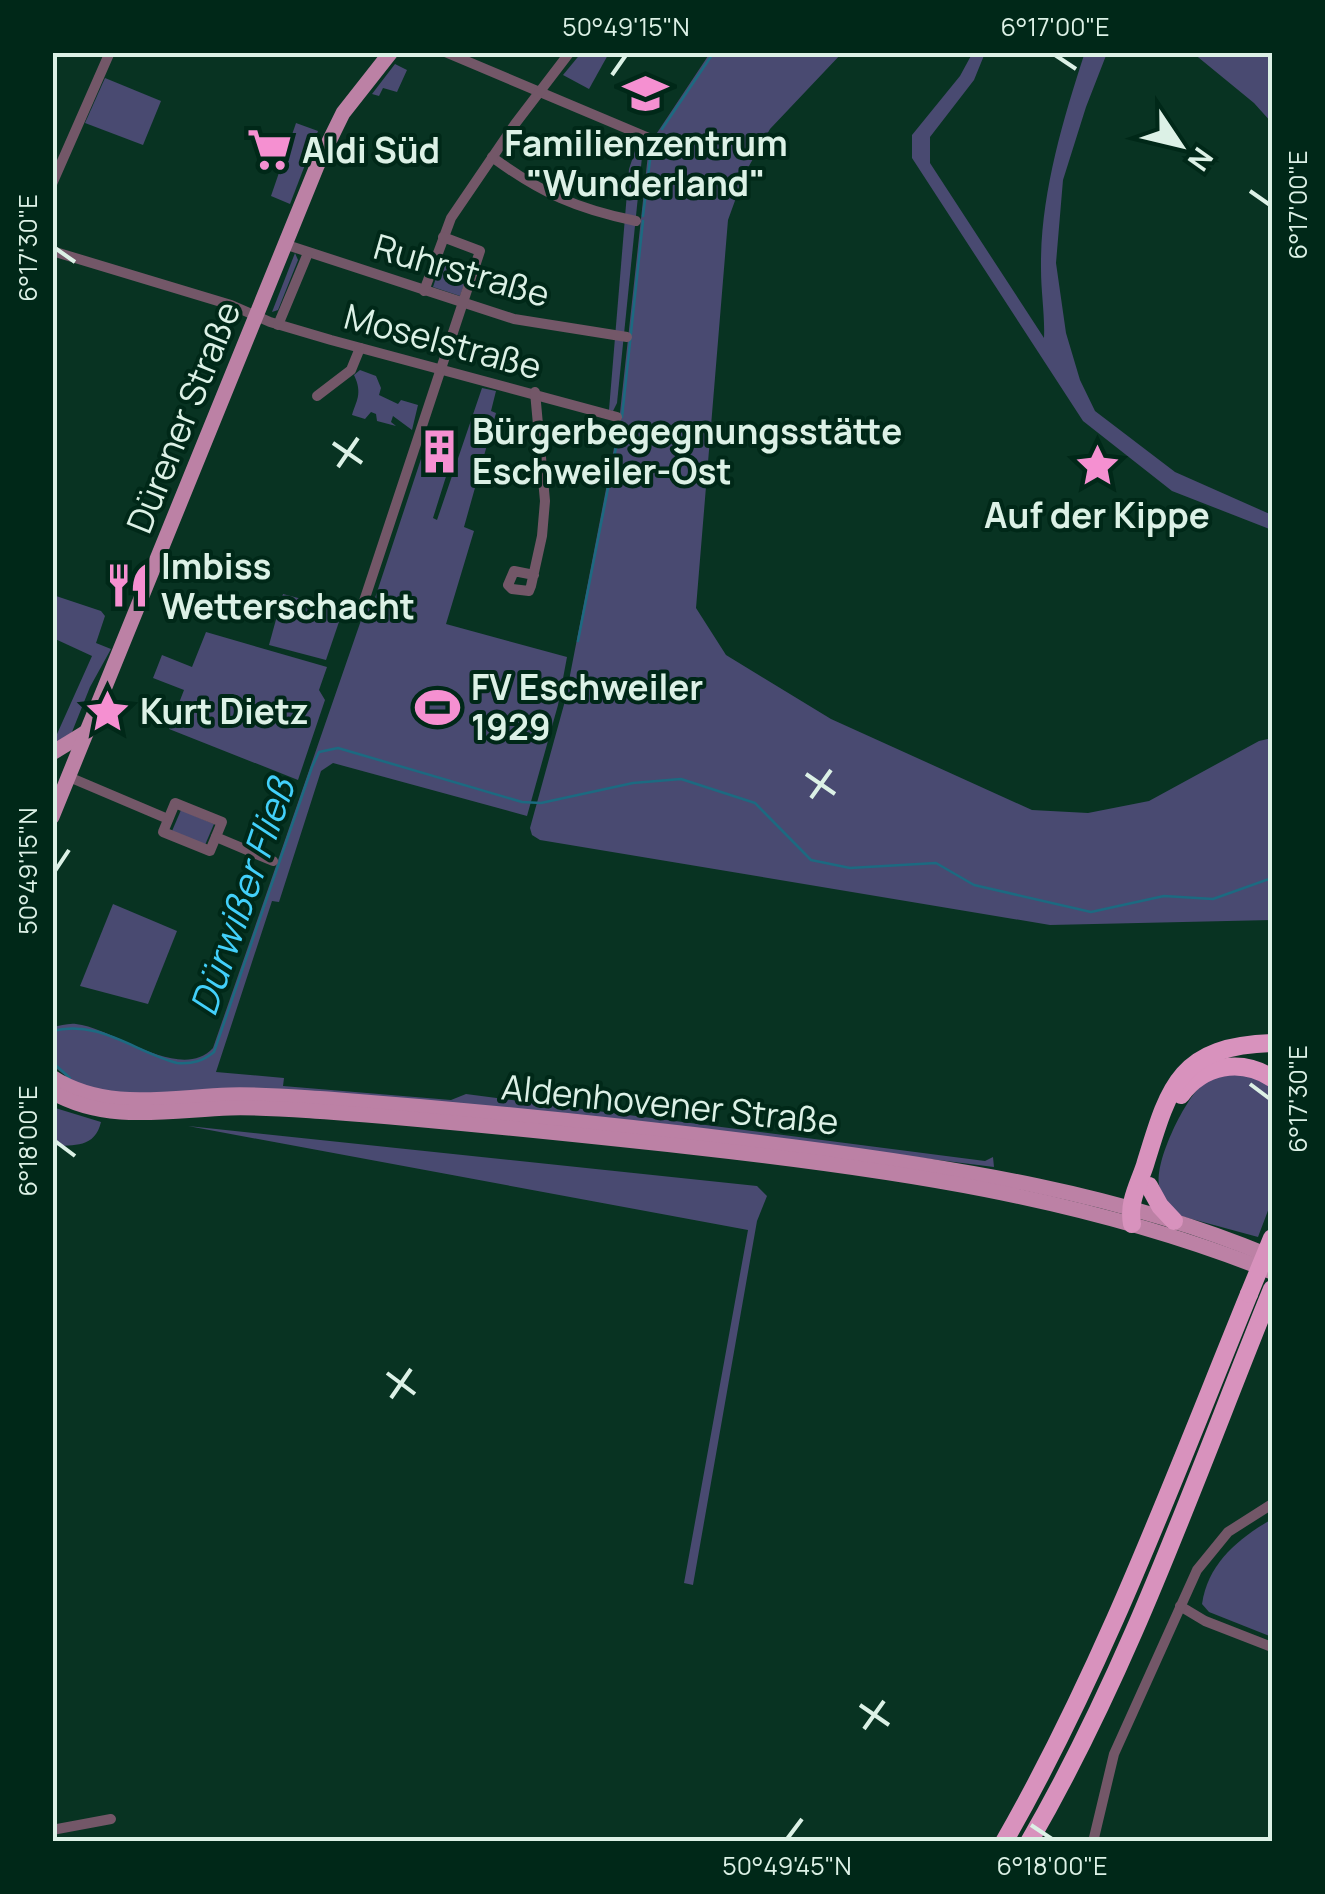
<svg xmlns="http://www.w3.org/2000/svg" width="1325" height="1894" font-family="Manrope,sans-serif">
  <rect width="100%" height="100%" fill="#083322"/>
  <g fill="#494a71">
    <polygon points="582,52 609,53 589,89 563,75"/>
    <path d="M973,52l12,1 -11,27 -44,57v26l114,175c1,-22 -3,-46 -3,-69 -1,-72 21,-146 43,-214l2,-2h21l-21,54 -23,73 -7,83 10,70 14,47 15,31 80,61 97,43v15l-100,-39 -89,-70 -171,-263v-23l48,-59z"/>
    <polygon points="710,53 842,53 770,129 745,173 728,220 696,608 726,655 831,719 1032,810 1088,813 1149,801 1259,741 1272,738 1272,920 1050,925 540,840 532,835 530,828 565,701 619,422 649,145"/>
    <polygon points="1193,53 1272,53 1272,123 1254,103"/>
    <polygon points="395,64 407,70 397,92 383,88 379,96 372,94"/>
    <polygon points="105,78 161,101 143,145 85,123"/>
    <polygon points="296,123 318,131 290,204 271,196"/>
    <polygon points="639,139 643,147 617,403 613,411 609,410 629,169"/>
    <polygon points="295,253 298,260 278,310 272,312"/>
    <polygon points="443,257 470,267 460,296 433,287"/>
    <path d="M360,370l16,6 5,12 -2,7 19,9 3,-4 17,5 -6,25 -19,-14 -2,6 5,4 -19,-5 -1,-7 -5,-2 -6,7 -13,-4c4,-14 11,-21 2,-40z"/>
    <path d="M482,388l14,3 -5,20 5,2 -32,114 10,4 -28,93 121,33 -9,48 -31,111 -194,-53 -12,8 -42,131 -7,-1 -56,171 68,6 -1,8 168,14 15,-6 519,67 8,-4 1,10 -328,-41 -561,-34 -30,-9 -22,-17v-39c7,-1 15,-4 23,-3 41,5 104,59 137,24l154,-445 6,1 48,-145 28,8 -16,51 4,2z"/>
    <polygon points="283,594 343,610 326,660 269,645"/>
    <polygon points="53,595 101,611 105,616 96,643 111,649 90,687 72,732 52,750 53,743 92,656 53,638"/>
    <polygon points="206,632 327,667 319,690 325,700 298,780 169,729 184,690 153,678 162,655 192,667"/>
    <polygon points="181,810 214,824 205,845 172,831"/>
    <polygon points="113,904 177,931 148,1004 80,986"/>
    <path d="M1247,1072l25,12v116l-14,37 -81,-22c-7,-7 -14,-17 -17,-27 -8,-22 24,-87 41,-102 12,-11 31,-13 46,-14z"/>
    <path d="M52,1107l49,15c-6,26 -27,23 -48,24z"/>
    <polygon points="188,1126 757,1186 767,1196 757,1221 693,1585 684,1583 748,1230"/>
    <path d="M1272,1519v118l-63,-25 -7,-8c6,-41 36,-65 70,-85z"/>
  </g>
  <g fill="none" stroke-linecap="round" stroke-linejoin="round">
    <g stroke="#1c6a81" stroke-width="2.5">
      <polyline points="662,129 714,52"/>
      <polyline points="643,216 651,152"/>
      <polyline points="622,417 643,221"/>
      <polyline points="578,641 621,422"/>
      <path d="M52,1031c47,-12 83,21 125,32 16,1 26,-2 37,-11l98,-285 7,-15 19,-4 184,54 19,1 92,-20 48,-4 74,24 56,57 39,8 86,-5 38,22 117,27 73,-16 49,3 59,-21"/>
      <polyline points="52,1062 70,1078"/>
    </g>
    <g stroke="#735768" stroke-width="10">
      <polyline points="445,52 649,138"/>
      <path d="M492,157c49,36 85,52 144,64"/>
      <polyline points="52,184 110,52"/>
      <polyline points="284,244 514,319 627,337"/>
      <polyline points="52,251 231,305 270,322 331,340 617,417"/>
      <polyline points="424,291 451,218 515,124 570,52"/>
      <polyline points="278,325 308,253"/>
      <polyline points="317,396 351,370 360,348"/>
      <polyline points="534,575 514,571 508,585 512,589 529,591 531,586 542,536 545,501 535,392"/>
      <polyline points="364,601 480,251 443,237"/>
      <polyline points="69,777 168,819"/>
      <polygon points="175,803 222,822 210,851 163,832"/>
      <polyline points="216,837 273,861"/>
      <polyline points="1180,1606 1205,1621 1272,1647"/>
      <polyline points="52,1830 111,1819"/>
      <polyline points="1093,1842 1114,1754 1197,1570 1228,1532 1272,1504"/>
    </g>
    <g stroke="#bc81a5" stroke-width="15">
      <polyline points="52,753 88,731"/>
      <polyline points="52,817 317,166 343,113 391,52"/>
      <path d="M52,1077c55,35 116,20 177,18 33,-1 66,2 99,4 156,12 312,28 467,48 162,21 326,46 477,110"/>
      <path d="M52,1092c55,32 118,18 178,16 32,-1 66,2 98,4 121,9 242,22 362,35 198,22 396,50 582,125"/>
    </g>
    <g stroke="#d892bd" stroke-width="18">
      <path d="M1181,1095c22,-30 59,-37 91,-17"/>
      <polyline points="1149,1186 1160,1206 1174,1221"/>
      <path d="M1132,1224c-4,-22 6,-38 13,-59 24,-79 34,-119 127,-122"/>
      <path d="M1004,1842c100,-175 169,-362 245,-548"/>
      <path d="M1029,1842c102,-176 167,-366 243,-553"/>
    </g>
    <polyline stroke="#d892bd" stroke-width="18" points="1249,1294 1272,1238"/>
  </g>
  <path fill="none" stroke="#dcf1e6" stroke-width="4" d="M1055,55l21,14M612,75l14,-20M1250,191l20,14M55,248l20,14M333,443l29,20M338,467l20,-29M806,774l29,20M811,798l20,-28M55,871l14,-21M1250,1084l20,15M55,1141l20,15M387,1373l28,21M391,1398l20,-29M860,1705l29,20M864,1729l20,-28M1031,1825l21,14M787,1839l15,-20"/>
  <defs>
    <symbol id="school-bare" viewBox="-9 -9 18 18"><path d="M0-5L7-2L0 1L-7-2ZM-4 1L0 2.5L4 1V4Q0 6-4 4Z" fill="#f590d1" stroke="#002818" stroke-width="2.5" paint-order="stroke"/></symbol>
    <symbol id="supermarket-bare" viewBox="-9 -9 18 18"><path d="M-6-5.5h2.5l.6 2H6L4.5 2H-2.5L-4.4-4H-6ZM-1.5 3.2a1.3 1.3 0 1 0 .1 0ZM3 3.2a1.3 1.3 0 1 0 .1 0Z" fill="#f590d1" stroke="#002818" stroke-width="2.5" paint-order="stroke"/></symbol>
    <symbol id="building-bare" viewBox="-9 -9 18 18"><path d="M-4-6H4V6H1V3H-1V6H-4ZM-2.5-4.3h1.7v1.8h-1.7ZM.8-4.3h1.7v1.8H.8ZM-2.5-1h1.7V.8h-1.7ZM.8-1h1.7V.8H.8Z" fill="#f590d1" stroke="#002818" stroke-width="2.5" paint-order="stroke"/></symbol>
    <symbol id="sight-bare" viewBox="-9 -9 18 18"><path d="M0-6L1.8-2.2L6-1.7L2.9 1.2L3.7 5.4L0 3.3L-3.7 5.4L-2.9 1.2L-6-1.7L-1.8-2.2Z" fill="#f590d1" stroke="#002818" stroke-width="2.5" paint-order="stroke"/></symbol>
    <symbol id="restaurant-bare" viewBox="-9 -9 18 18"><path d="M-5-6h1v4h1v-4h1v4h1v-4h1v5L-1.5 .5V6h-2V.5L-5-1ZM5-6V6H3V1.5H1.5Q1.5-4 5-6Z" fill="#f590d1" stroke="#002818" stroke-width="2.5" paint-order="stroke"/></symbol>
    <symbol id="stadium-bare" viewBox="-9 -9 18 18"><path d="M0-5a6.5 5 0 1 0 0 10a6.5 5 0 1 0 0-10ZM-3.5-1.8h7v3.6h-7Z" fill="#f590d1" stroke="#002818" stroke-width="2.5" paint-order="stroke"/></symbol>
  </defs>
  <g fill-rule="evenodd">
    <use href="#school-bare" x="614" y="62" width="63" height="63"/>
    <use href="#supermarket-bare" x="238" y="118" width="63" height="63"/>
    <use href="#building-bare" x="408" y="420" width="63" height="63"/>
    <use href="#sight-bare" x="1066" y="434" width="63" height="63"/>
    <use href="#restaurant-bare" x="96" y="554" width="63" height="63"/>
    <use href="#stadium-bare" x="406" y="676" width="63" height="63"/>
    <use href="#sight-bare" x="76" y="680" width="63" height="63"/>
  </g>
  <g text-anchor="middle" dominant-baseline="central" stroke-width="8" stroke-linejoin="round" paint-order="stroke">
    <g font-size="35" font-weight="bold" fill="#dcf1e6" stroke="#002818" text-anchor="start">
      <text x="646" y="143" text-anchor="middle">Familienzentrum<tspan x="646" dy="40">"Wunderland"</tspan></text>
      <text x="302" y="150">Aldi Süd</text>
      <text x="472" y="431">Bürgerbegegnungsstätte<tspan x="472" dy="40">Eschweiler-Ost</tspan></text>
      <text x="1097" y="515" text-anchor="middle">Auf der Kippe</text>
      <text x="161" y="566">Imbiss<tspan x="161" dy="40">Wetterschacht</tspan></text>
      <text x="471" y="687">FV Eschweiler<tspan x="471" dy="40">1929</tspan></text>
      <text x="140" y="711">Kurt Dietz</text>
    </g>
    <g font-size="35" fill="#dcf1e6" stroke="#002818">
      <text transform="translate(462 270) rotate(16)">Ruhrstraße</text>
      <text transform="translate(443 341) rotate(15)">Moselstraße</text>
      <text transform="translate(183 417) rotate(-68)">Dürener Straße</text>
      <text transform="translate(670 1104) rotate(6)">Aldenhovener Straße</text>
    </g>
    <g font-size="38" font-style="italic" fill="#42d0fa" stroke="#002818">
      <text transform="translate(241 896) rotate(-71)">Dürwißer Fließ</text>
    </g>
  </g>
  <rect width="1325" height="1894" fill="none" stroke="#002818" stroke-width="110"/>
  <g transform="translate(1180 145) rotate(125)" stroke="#002818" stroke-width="8" paint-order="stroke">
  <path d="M0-8L18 38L0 25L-18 38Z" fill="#dcf1e6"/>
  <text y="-15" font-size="28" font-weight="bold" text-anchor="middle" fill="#dcf1e6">N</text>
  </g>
  <rect x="55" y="55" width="1215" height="1784" fill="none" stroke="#dcf1e6" stroke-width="4"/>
  <g font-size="25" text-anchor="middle" fill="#dcf1e6">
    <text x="626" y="36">50°49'15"N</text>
    <text x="1055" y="36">6°17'00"E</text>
    <text transform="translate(1298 205) rotate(-90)" y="9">6°17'00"E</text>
    <text transform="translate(28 248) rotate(-90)" y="9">6°17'30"E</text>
    <text transform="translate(28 871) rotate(-90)" y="9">50°49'15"N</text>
    <text transform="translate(1298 1099) rotate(-90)" y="9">6°17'30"E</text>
    <text transform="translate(28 1141) rotate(-90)" y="9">6°18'00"E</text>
    <text x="787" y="1875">50°49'45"N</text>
    <text x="1052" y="1875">6°18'00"E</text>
  </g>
</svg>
